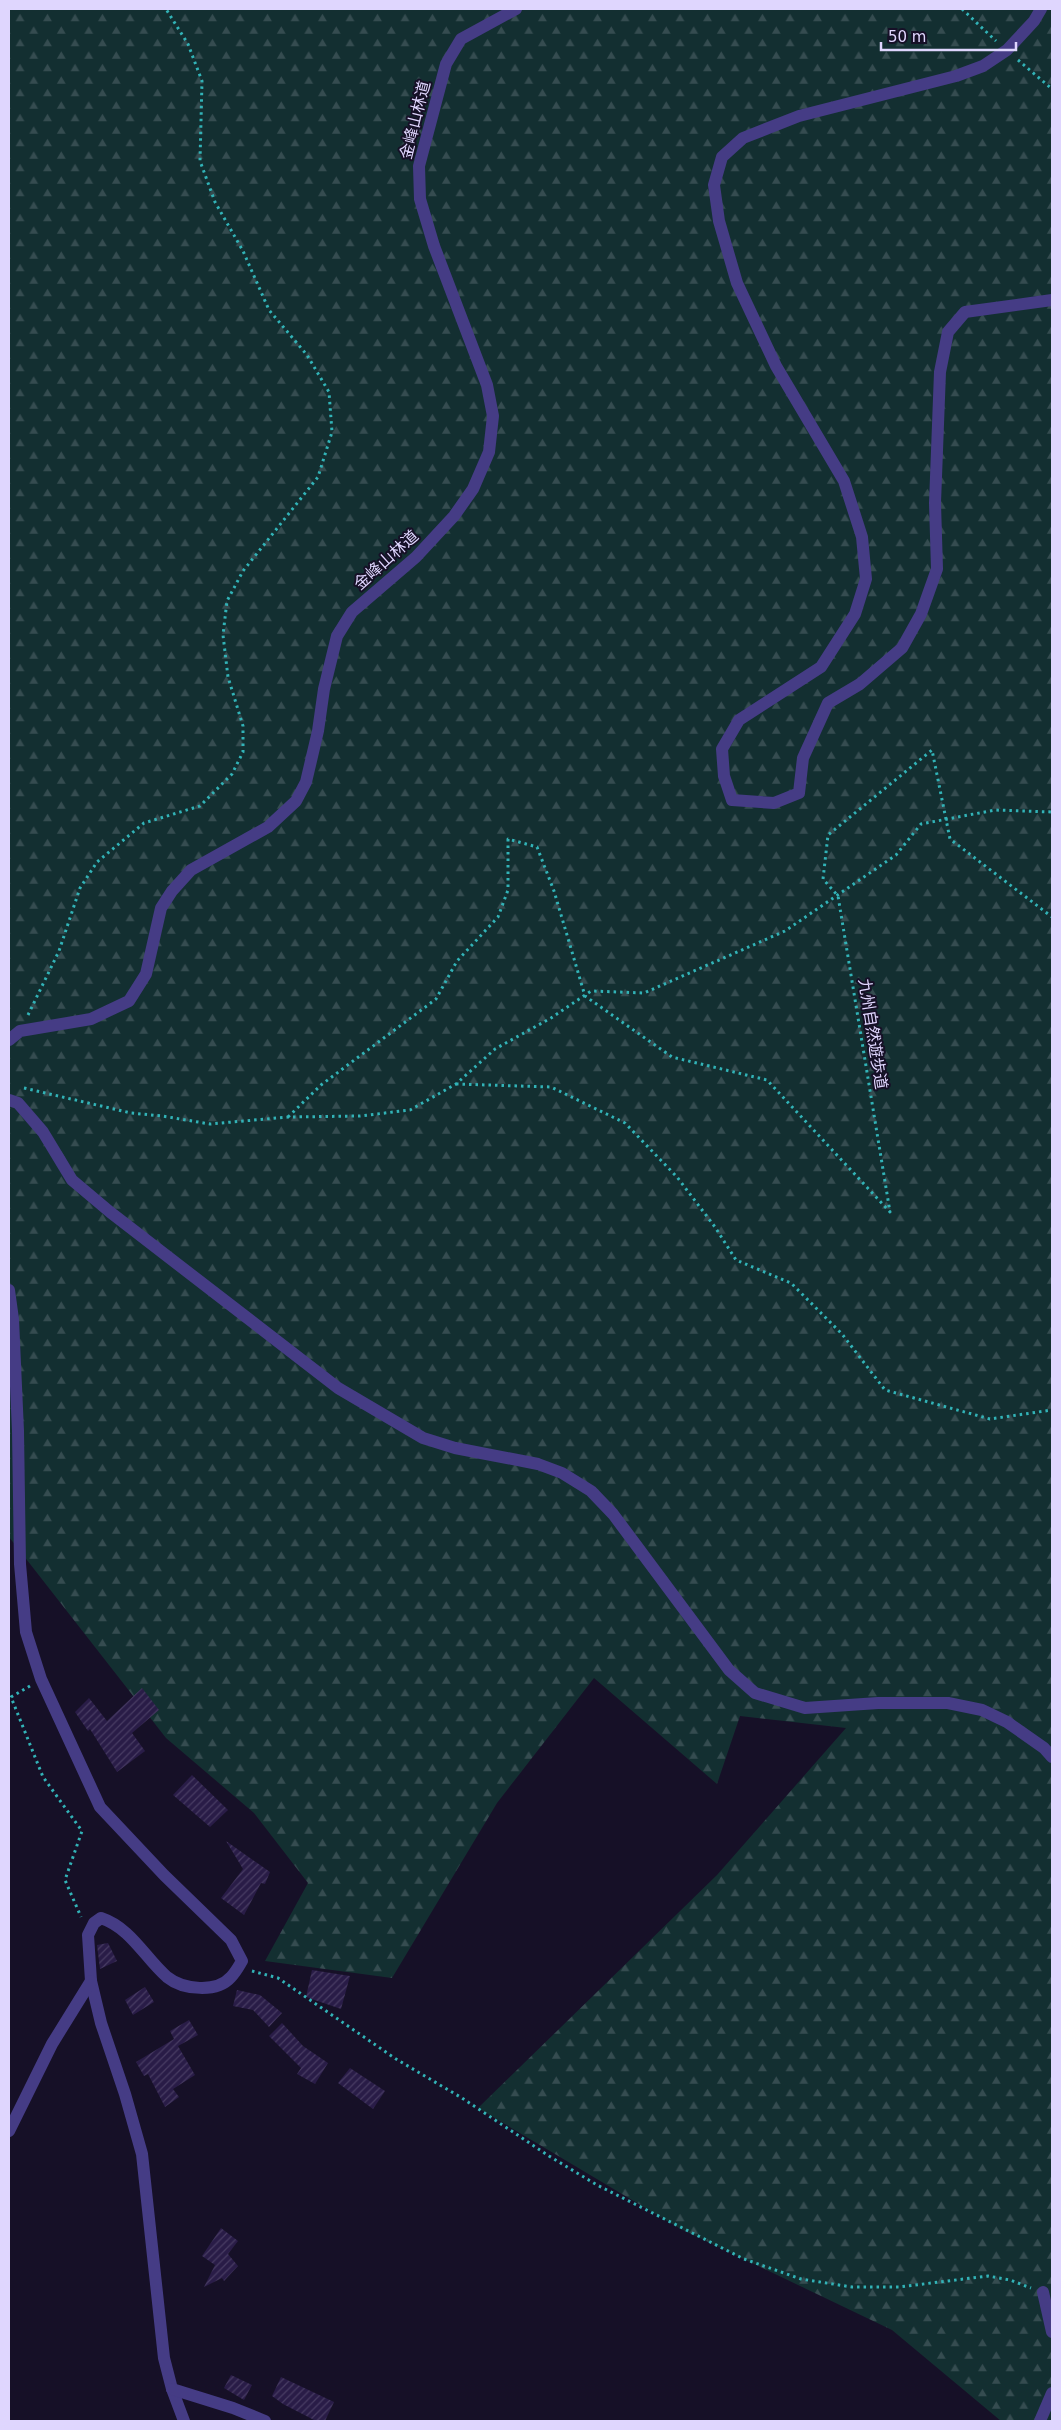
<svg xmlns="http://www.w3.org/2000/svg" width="1061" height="2430" font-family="'DejaVu Sans','Noto Sans JP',sans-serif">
  <defs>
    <pattern id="forest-firs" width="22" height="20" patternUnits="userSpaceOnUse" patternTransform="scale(1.25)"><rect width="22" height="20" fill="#132f31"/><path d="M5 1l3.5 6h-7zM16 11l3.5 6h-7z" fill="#354c50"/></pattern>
    <pattern id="building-hatch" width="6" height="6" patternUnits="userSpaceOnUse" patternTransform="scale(1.25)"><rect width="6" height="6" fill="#291c47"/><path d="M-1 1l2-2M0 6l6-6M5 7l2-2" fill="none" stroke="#483c63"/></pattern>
  </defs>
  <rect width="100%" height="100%" fill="#161027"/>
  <polygon fill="url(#forest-firs)" points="9,9 1052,9 1052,2421 1001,2421 892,2330 679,2228 478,2108 717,1875 846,1728 740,1716 717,1784 594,1678 497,1803 392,1978 265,1961 308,1883 254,1813 166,1738 9,1537"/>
  <g fill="url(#building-hatch)">
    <polygon points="142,1688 159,1710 132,1733 145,1751 117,1772 90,1729 88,1731 75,1712 89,1698 107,1721"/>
    <polygon points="192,1775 228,1810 210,1827 173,1795"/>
    <polygon points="226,1841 270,1872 265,1884 261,1883 244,1915 221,1898 243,1869"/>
    <polygon points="108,1943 117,1961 100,1969 97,1945"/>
    <polygon points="312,1970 350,1976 341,2009 306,1997"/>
    <polygon points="145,1987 154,2002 133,2015 125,2000"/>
    <polygon points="237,1990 260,1995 282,2013 269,2027 253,2010 233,2006"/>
    <polygon points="189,2020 198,2035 178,2046 195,2075 173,2089 179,2097 165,2107 148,2074 144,2076 136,2062 174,2039 170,2031"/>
    <polygon points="282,2023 303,2046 328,2063 315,2084 297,2074 301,2068 269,2036"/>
    <polygon points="350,2068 385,2091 373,2109 338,2083"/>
    <polygon points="221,2228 238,2241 228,2254 238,2266 224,2281 222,2278 204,2287 215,2265 202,2256"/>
    <polygon points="231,2375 252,2385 244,2400 224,2388"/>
    <polygon points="281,2377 334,2402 325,2421 316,2421 283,2404 272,2396"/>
  </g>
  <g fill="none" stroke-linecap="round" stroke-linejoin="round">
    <g stroke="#32b3b7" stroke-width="3" stroke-dasharray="2.5 4" stroke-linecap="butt">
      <polyline points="962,9 996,41"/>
      <polyline points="1018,60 1052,89"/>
      <polyline points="28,1015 59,951 80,888 97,862 144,823 200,806 232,774 243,752 243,726 228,677 223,635 227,601 243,571 318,477 332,432 329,392 307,355 269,310 243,251 215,202 200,161 202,81 188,44 166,9"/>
      <polyline points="456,1084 551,1087 625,1123 677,1177 715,1227 736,1260 791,1283 842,1334 885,1390 990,1419 1052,1410"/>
      <polyline points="24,1088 131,1113 162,1116 210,1124 288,1117 360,1116 410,1110 456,1084 495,1049 551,1018 591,991 644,993 785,931 896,855 921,824 995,810 1052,812"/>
      <polyline points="288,1117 321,1085 436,999 457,961 498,917 508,890 508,839 537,847 554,891 585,996 672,1057 767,1080 890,1212 838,896 823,879 828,835 932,750 950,839 1052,917"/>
      <polyline points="30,1686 11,1697 43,1777 82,1831 65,1880 81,1917"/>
      <polyline points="252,1971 278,1978 396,2059 462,2098 549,2156 597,2185 744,2259 801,2279 852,2287 899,2287 988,2276 1010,2280 1031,2288"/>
    </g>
    <g stroke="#453c85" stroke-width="12">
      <polyline points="1041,9 1034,21 1007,50 983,66 956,76 799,116 743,138 722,157 714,185 719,221 737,283 776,366 844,481 862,537 866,579 855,614 821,667 739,720 722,749 724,776 732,800 774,803 799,793 803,758 828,703 860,684 902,648 921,614 937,569 935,503 940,372 948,332 965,312 1052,300"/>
      <polyline points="9,1040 20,1031 91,1019 129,1001 146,974 161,908 172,891 191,870 268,827 296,801 306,782 318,731 324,689 337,636 352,612 416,557 454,516 473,489 489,452 493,416 487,385 434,246 420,199 419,166 446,64 461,39 516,9"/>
      <polyline points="9,1100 18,1103 43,1132 72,1180 110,1212 338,1388 423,1438 455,1448 538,1464 562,1473 591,1491 613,1514 729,1670 755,1693 805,1708 878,1703 948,1703 982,1710 1007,1722 1044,1748 1052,1757"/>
      <path d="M9,1290l4,29 5,112 2,133 6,68 15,47 59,128 64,68 67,65 11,21c-3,5 -6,11 -11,16 -14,16 -48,13 -64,0 -22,-19 -36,-49 -66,-59l-7,5 -6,12 3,46 10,42 24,71 17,60 22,204 8,31 12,32"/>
      <polyline points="9,2131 52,2044 91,1981"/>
      <polyline points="1043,2292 1052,2332"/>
      <polyline points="172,2389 233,2408 265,2421"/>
      <polyline points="1040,2421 1052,2393"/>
    </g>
  </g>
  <g text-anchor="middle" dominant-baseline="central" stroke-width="4" stroke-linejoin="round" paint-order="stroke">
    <g font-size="16" fill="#dfd6fe" stroke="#161027">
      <text transform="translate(415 120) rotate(-76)">金峰山林道</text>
      <text transform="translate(386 560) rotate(-42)">金峰山林道</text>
      <text transform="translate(873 1034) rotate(81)">九州自然遊歩道</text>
    </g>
  </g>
  <rect width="1061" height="2430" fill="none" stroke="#dfd6fe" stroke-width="20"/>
  <path d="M881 42v8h135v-8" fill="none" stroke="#dfd6fe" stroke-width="2.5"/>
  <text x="888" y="42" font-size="15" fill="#dfd6fe" stroke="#161027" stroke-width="4" paint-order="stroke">50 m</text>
</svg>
